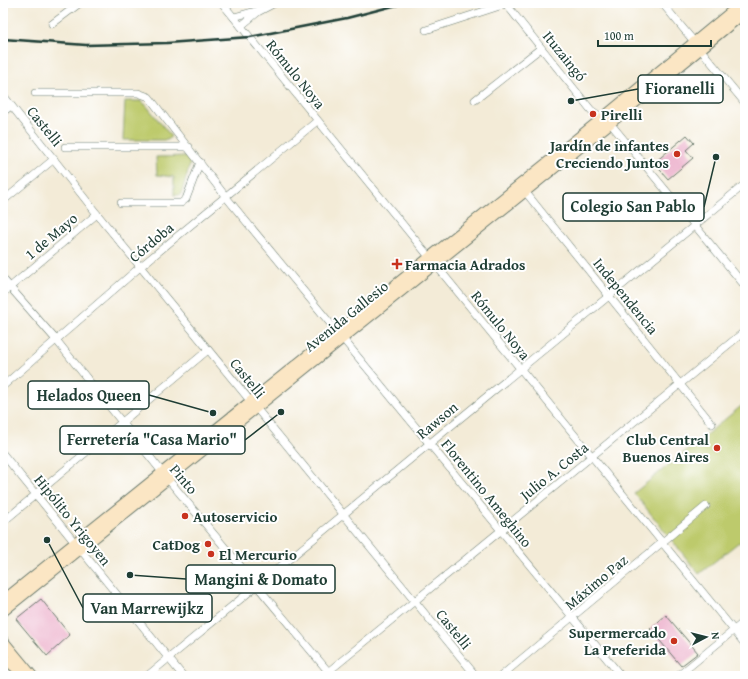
<svg xmlns="http://www.w3.org/2000/svg" width="748" height="679" font-family="'Gentium Book Plus',serif">
  <rect width="100%" height="100%" fill="#fff"/>
  <filter id="ink" filterUnits="userSpaceOnUse"><feTurbulence type="fractalNoise" baseFrequency=".025" numOctaves="2"/><feDisplacementMap in="SourceGraphic" scale="8" xChannelSelector="R" yChannelSelector="G"/><feConvolveMatrix kernelMatrix="1 2 1 2 8 2 1 2 1" color-interpolation-filters="sRGB"/></filter>
  <filter id="wash" filterUnits="userSpaceOnUse"><feTurbulence type="fractalNoise" baseFrequency=".012" numOctaves="4" result="noise"/><feDisplacementMap in="SourceGraphic" scale="16" xChannelSelector="R" yChannelSelector="G"/><feGaussianBlur stdDeviation="0.9" result="paint"/><feColorMatrix in="noise" values="0 0 0 0 0 0 0 0 0 0 0 0 0 0 0 0 0 1.4 0 .05"/><feComposite in="paint" operator="in"/></filter>
  <g filter="url(#wash)">
    <rect width="100%" height="100%" fill="#f3ebd7"/>
    <g fill="#bdca6c" stroke="#6e8450">
      <polygon points="125,101 141,101 146,105 171,136 168,140 123,140"/>
      <polygon points="187,156 191,161 182,192 181,195 174,195 174,177 157,175 156,157"/>
      <polygon points="745,403 745,548 739,542 699,574 634,493"/>
    </g>
    <g id="blocks">
      <g fill="#ebabc8">
        <polygon points="687,135 694,143 686,150 693,158 668,179 654,163"/>
        <polygon points="41,599 70,635 47,656 16,619"/>
        <polygon points="666,615 698,653 681,666 650,629"/>
      </g>
    </g>
  </g>
  <g filter="url(#ink)">
    <use href="#blocks" fill-opacity="0" stroke="#697a6d" stroke-width="1"/>
    <g fill="none" stroke-linecap="round" stroke-linejoin="round">
      <defs>
        <g id="street">
          <polyline points="222,3 745,644"/>
          <polyline points="662,3 745,103"/>
          <polyline points="506,4 591,110 610,123 745,286"/>
          <polyline points="234,17 259,10"/>
          <polyline points="52,24 80,3"/>
          <polyline points="241,26 258,12 275,3"/>
          <polyline points="426,30 509,3"/>
          <polyline points="35,93 138,93 149,97 226,197 621,676"/>
          <polyline points="3,95 97,214 476,676"/>
          <polyline points="475,100 541,48"/>
          <polyline points="3,112 11,106"/>
          <polyline points="65,147 189,147"/>
          <polyline points="523,189 712,424"/>
          <polyline points="3,201 54,159"/>
          <polyline points="121,203 181,203 186,199 200,162"/>
          <polyline points="3,279 57,341 162,472 332,676"/>
          <polyline points="3,293 97,214"/>
          <polyline points="3,386 140,267 317,121"/>
          <polyline points="3,454 183,676"/>
          <polyline points="3,522 208,350"/>
          <polyline points="147,676 745,184"/>
          <polyline points="323,676 745,331"/>
          <polyline points="501,676 706,506"/>
          <polyline points="678,676 745,621"/>
        </g>
        <g id="secondary">
          <polyline points="3,601 603,118 742,3"/>
          <polyline points="3,611 610,123 745,12"/>
          <polyline points="3,641 32,676"/>
          <polyline points="3,657 15,667 23,676"/>
        </g>
      </defs>
      <use href="#street" stroke="#697a6d" stroke-width="8"/>
      <use href="#secondary" stroke="#697a6d" stroke-width="12"/>
      <use href="#street" stroke="#fff" stroke-width="7"/>
      <use href="#secondary" stroke="#fbe6c4" stroke-width="10"/>
      <polyline stroke="#1f3d34" stroke-width="2.5" points="3,39 86,45 167,43 250,37 347,18 405,3"/>
    </g>
  </g>
  <g fill="#c8321e" stroke="#fff" stroke-width="1.5">
    <circle cx="593" cy="114" r="4"/>
    <circle cx="677" cy="154" r="4"/>
    <path d="M395 258h4v4h4v4h-4v4h-4v-4h-4v-4h4z"/>
    <circle cx="717" cy="448" r="4"/>
    <circle cx="185" cy="516" r="4"/>
    <circle cx="208" cy="544" r="4"/>
    <circle cx="211" cy="554" r="4"/>
    <circle cx="674" cy="641" r="4"/>
  </g>
  <g text-anchor="middle" dominant-baseline="central" stroke-width="4" stroke-linejoin="round" paint-order="stroke">
    <g font-size="15" fill="#1f3d34" stroke="#fff">
      <text transform="translate(565 56) rotate(51)">Ituzaingó</text>
      <text transform="translate(296 74) rotate(51)">Rómulo Noya</text>
      <text transform="translate(45 126) rotate(51)">Castelli</text>
      <text transform="translate(51 236) rotate(-40)">1 de Mayo</text>
      <text transform="translate(151 242) rotate(-40)">Córdoba</text>
      <text transform="translate(626 296) rotate(51)">Independencia</text>
      <text transform="translate(346 316) rotate(-39)">Avenida Gallesio</text>
      <text transform="translate(501 325) rotate(51)">Rómulo Noya</text>
      <text transform="translate(248 378) rotate(51)">Castelli</text>
      <text transform="translate(437 420) rotate(-40)">Rawson</text>
      <text transform="translate(554 471) rotate(-39)">Julio A. Costa</text>
      <text transform="translate(184 479) rotate(50)">Pinto</text>
      <text transform="translate(487 493) rotate(51)">Florentino Ameghino</text>
      <text transform="translate(73 520) rotate(51)">Hipólito Yrigoyen</text>
      <text transform="translate(596 582) rotate(-40)">Máximo Paz</text>
      <text transform="translate(454 629) rotate(51)">Castelli</text>
    </g>
    <g font-size="15" font-weight="bold" fill="#1f3d34" stroke="#fff" text-anchor="start">
      <text x="601" y="114">Pirelli</text>
      <text x="669" y="145" text-anchor="end">Jardín de infantes<tspan x="669" dy="17">Creciendo Juntos</tspan></text>
      <text x="405" y="264">Farmacia Adrados</text>
      <text x="709" y="439" text-anchor="end">Club Central<tspan x="709" dy="17">Buenos Aires</tspan></text>
      <text x="193" y="516">Autoservicio</text>
      <text x="200" y="544" text-anchor="end">CatDog</text>
      <text x="219" y="554">El Mercurio</text>
      <text x="666" y="632" text-anchor="end">Supermercado<tspan x="666" dy="17">La Preferida</tspan></text>
    </g>
  </g>
  <path fill="none" stroke="#1f3d34" stroke-width="1.5" d="M571 101L638 89M716 157L704 207M213 413L149 395M281 412L245 440M130 575L186 579M47 540L83 608"/>
  <g fill="#1f3d34" stroke="#fff" stroke-width="1.5">
    <circle cx="571" cy="101" r="4"/>
    <circle cx="716" cy="157" r="4"/>
    <circle cx="213" cy="413" r="4"/>
    <circle cx="281" cy="412" r="4"/>
    <circle cx="130" cy="575" r="4"/>
    <circle cx="47" cy="540" r="4"/>
  </g>
  <g fill="#fff" stroke="#1f3d34" stroke-width="1.5">
    <rect x="638" y="75" width="85" height="28" rx="4"/>
    <rect x="563" y="193" width="141" height="28" rx="4"/>
    <rect x="28" y="381" width="121" height="28" rx="4"/>
    <rect x="60" y="426" width="185" height="28" rx="4"/>
    <rect x="186" y="565" width="149" height="28" rx="4"/>
    <rect x="83" y="594" width="129" height="28" rx="4"/>
  </g>
  <g font-size="16" text-anchor="middle" font-weight="bold" fill="#1f3d34">
    <text x="680" y="94">Fioranelli</text>
    <text x="633" y="212">Colegio San Pablo</text>
    <text x="89" y="401">Helados Queen</text>
    <text x="152" y="445">Ferretería "Casa Mario"</text>
    <text x="261" y="585">Mangini &amp; Domato</text>
    <text x="147" y="614">Van Marrewijkz</text>
  </g>
  <rect width="748" height="679" fill="none" stroke="#fff" stroke-width="16"/>
  <g transform="translate(706 637) rotate(83)" stroke="#ffffff" stroke-width="3" paint-order="stroke">
  <path d="M0-3L7 15L0 10L-7 15Z" fill="#1f3d34"/>
  <text y="-6" font-size="11" font-weight="bold" text-anchor="middle" fill="#1f3d34">N</text>
  </g>
  <path d="M598 40v6h113v-6" fill="none" stroke="#1f3d34" stroke-width="2"/>
  <text x="604" y="40" font-size="12" fill="#1f3d34" stroke="#ffffff" stroke-width="3" paint-order="stroke">100 m</text>
</svg>
